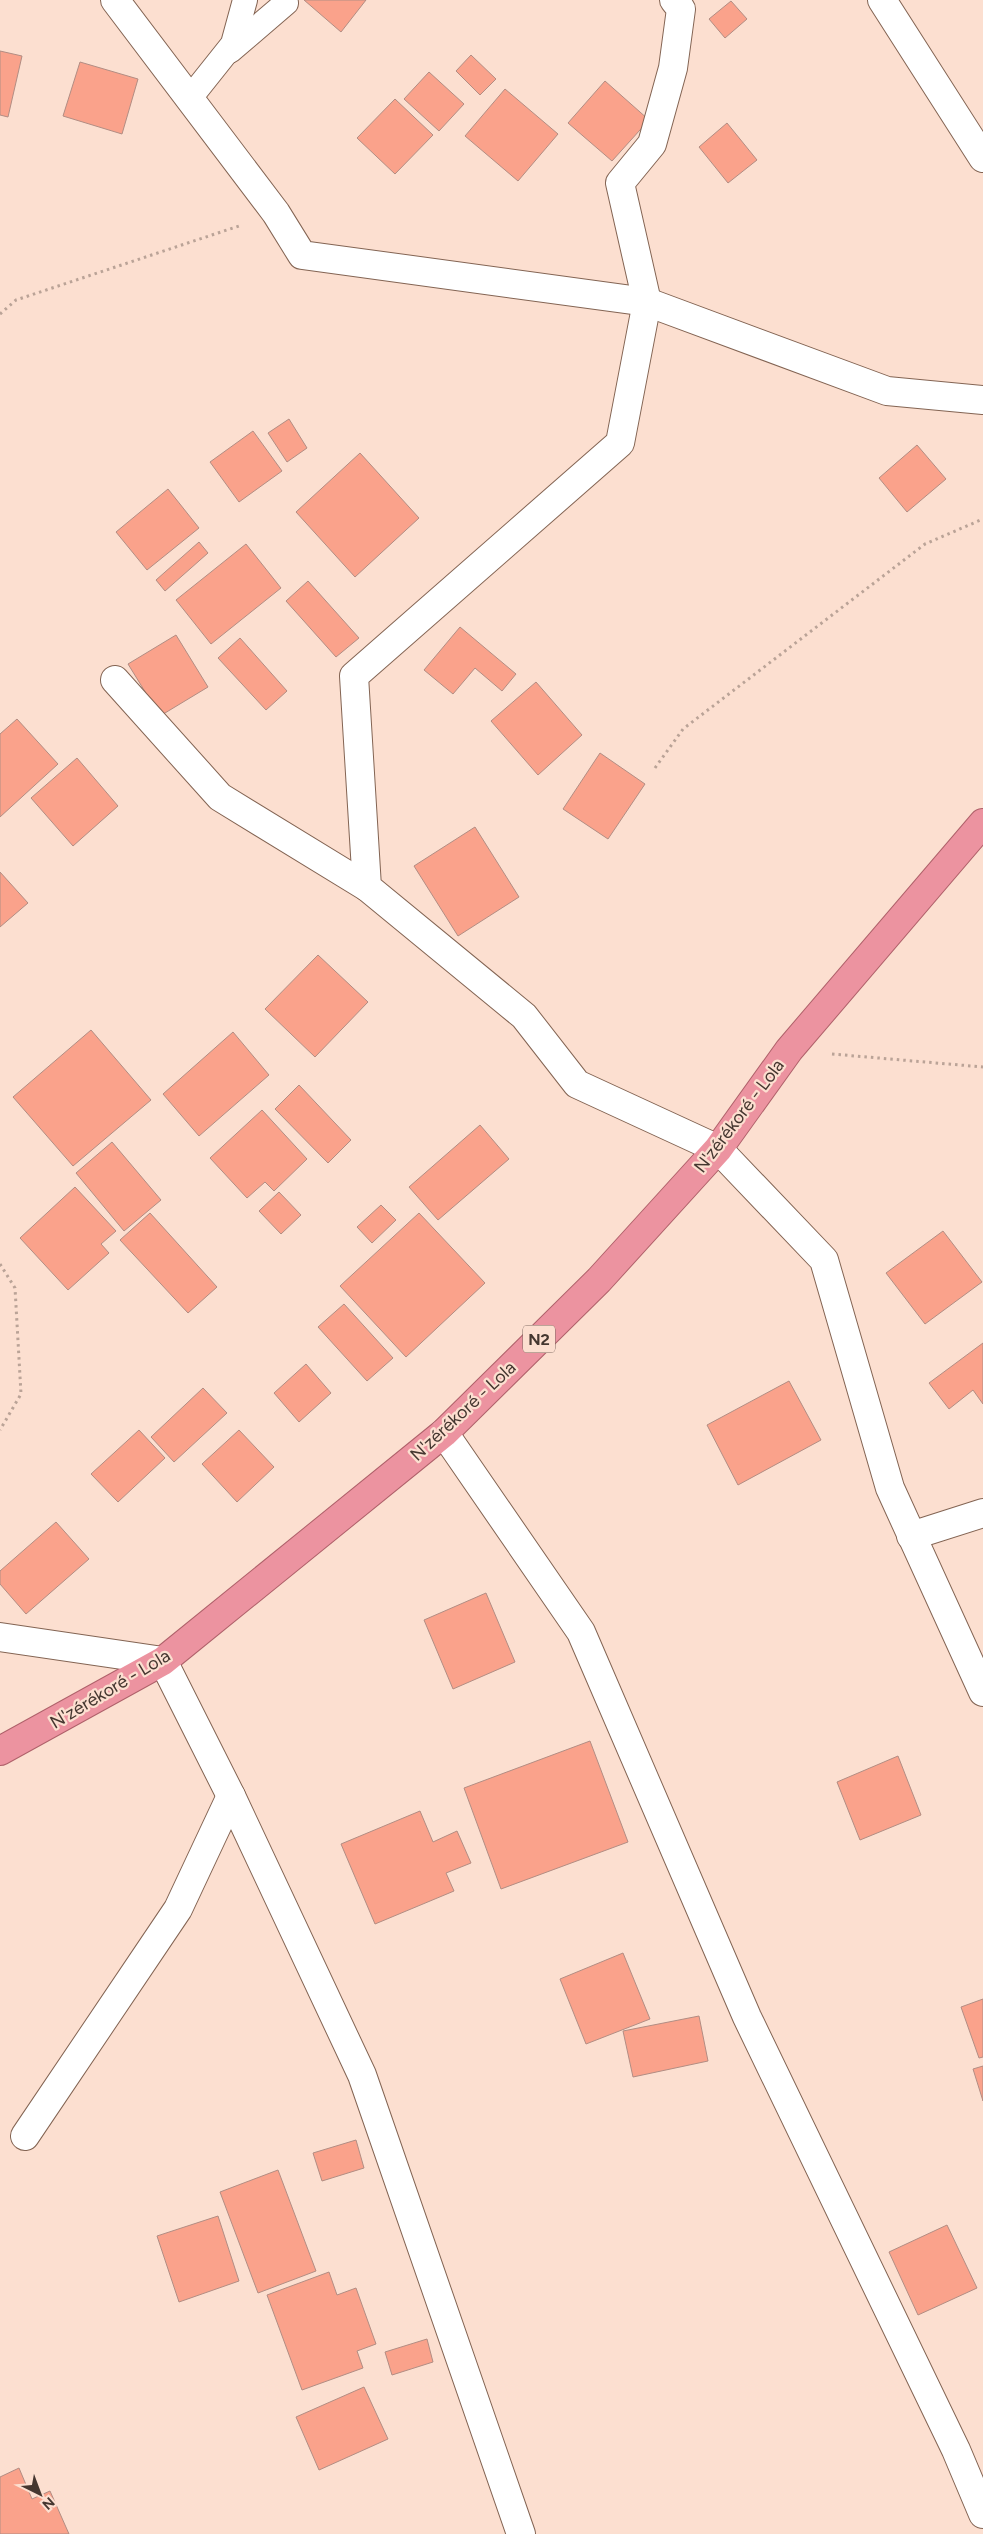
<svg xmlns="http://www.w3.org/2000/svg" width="983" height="2534" font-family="Figtree,sans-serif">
  <rect width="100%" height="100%" fill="#fcdfd0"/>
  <g fill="#faa28b" stroke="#b28d83">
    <polygon points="304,0 366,0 341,32"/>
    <polygon points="731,1 747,19 725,38 709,19"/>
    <polygon points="0,51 22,56 8,117 0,115"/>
    <polygon points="471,55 496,79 480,95 456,71"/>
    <polygon points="80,62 138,79 122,134 63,116"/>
    <polygon points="429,72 464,104 439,131 404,99"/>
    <polygon points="605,81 649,120 612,161 568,123"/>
    <polygon points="505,89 558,134 518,181 465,136"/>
    <polygon points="395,99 433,135 395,174 357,138"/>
    <polygon points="727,123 757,160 728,183 699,147"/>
    <polygon points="289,419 307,448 287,462 268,433"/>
    <polygon points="253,431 282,471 239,502 210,462"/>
    <polygon points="917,445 946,479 907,512 879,478"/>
    <polygon points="360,453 419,518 355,577 296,512"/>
    <polygon points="168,489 199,528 147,570 116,532"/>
    <polygon points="199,542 208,553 165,591 156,580"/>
    <polygon points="246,544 281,588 211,644 176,600"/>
    <polygon points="308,581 359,638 336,657 286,601"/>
    <polygon points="460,627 516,674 502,691 475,668 453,694 424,670"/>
    <polygon points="176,635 208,687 160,716 128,664"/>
    <polygon points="240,638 287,691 266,710 218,658"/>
    <polygon points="536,682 582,735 538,775 491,721"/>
    <polygon points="17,719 58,764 0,817 0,734"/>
    <polygon points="600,753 645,784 608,839 563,809"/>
    <polygon points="77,758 118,806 73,846 31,798"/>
    <polygon points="475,827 519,897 458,936 414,866"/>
    <polygon points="0,872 28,903 0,927"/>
    <polygon points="318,955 368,1002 315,1057 265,1009"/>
    <polygon points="91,1030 151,1100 73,1166 13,1097"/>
    <polygon points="233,1032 269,1075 199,1136 163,1094"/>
    <polygon points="299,1085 351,1140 328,1163 275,1109"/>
    <polygon points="262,1110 307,1159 274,1191 265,1182 247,1198 210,1158"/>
    <polygon points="480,1125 509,1159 438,1220 409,1187"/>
    <polygon points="112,1142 161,1200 124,1231 76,1173"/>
    <polygon points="75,1187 116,1231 101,1244 109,1253 68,1290 20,1238"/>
    <polygon points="279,1192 301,1215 281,1234 259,1211"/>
    <polygon points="381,1205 396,1220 372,1243 357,1227"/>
    <polygon points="150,1213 217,1287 188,1313 120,1240"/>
    <polygon points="419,1213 485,1283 406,1357 340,1286"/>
    <polygon points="943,1231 982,1282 925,1324 886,1273"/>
    <polygon points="344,1304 393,1358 367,1381 318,1327"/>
    <polygon points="983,1343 983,1404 973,1390 949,1409 929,1383"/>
    <polygon points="306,1364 331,1393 299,1422 274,1393"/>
    <polygon points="789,1381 821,1440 738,1485 707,1425"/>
    <polygon points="203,1388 227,1413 174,1462 151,1437"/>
    <polygon points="139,1430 165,1458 118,1502 91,1474"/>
    <polygon points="239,1430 274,1467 237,1502 202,1464"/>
    <polygon points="56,1522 89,1559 26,1614 0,1584 0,1571"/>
    <polygon points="486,1593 515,1662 453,1689 424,1620"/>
    <polygon points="590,1741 628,1842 501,1889 464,1788"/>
    <polygon points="898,1756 921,1815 860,1840 837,1782"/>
    <polygon points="420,1811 433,1842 457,1831 471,1863 446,1873 454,1891 375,1924 341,1844"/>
    <polygon points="623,1953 650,2019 586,2044 560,1979"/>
    <polygon points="983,1999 983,2057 979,2058 961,2007"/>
    <polygon points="699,2016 708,2061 633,2077 623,2031"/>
    <polygon points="983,2066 983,2101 973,2069"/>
    <polygon points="356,2140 364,2168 322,2181 313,2153"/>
    <polygon points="278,2170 316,2271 258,2293 220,2192"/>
    <polygon points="218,2216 239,2281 179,2302 157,2236"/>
    <polygon points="947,2225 977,2288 918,2315 889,2252"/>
    <polygon points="329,2272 337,2295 356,2288 376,2344 357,2351 363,2368 302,2390 267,2295"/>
    <polygon points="427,2339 433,2362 392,2375 385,2352"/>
    <polygon points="364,2387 388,2439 319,2470 296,2417"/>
    <polygon points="19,2468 32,2499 50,2491 69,2534 0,2534 0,2477"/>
  </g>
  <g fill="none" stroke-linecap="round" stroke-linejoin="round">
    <defs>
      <g id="service">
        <polyline points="230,51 286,3"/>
        <polyline points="190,98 233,44 245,0"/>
      </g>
      <g id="minor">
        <polyline points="115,0 276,213 302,255 647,302 887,391 983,400"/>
        <polyline points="674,0 681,9 673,68 652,144 620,183 647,302 620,443 354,676 367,887 524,1016 577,1084 718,1149 824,1260 890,1488 983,1692"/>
        <polyline points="882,0 983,158"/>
        <polyline points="115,680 220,797 367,887"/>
        <polyline points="444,1433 581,1632 747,2017 956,2450 983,2514"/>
        <polyline points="911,1536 983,1513"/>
        <polyline points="0,1637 163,1661 231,1796 362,2075 521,2534"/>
        <polyline points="25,2136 178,1909 231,1796"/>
      </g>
      <polyline id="trunk" points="0,1751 163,1661 444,1433 599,1280 718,1149 789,1050 983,823"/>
    </defs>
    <use href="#service" stroke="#836453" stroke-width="26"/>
    <use href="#minor" stroke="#836453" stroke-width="30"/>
    <use href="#trunk" stroke="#af616a" stroke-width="30"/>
    <g stroke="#baa397" stroke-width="3" stroke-dasharray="2.5 4" stroke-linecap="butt">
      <polyline points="0,314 16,300 242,225"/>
      <polyline points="655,768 683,729 925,544 983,519"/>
      <polyline points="832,1054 983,1067"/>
      <polyline points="0,1264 15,1288 21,1394 0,1430"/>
    </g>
    <use href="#service" stroke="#fff" stroke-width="24"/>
    <use href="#minor" stroke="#fff" stroke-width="28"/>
    <use href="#trunk" stroke="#ec93a0" stroke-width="28"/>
  </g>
  <g text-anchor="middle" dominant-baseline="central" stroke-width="4.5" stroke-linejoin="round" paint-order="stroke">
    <rect fill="#fcdfd0" stroke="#7c6960" stroke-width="1" x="523" y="1325.5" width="32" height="27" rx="4"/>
    <g font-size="16" font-weight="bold" fill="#453730">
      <text x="539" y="1339">N2</text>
    </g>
    <g font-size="18" fill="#453730" stroke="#fcdfd0">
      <text transform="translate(739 1116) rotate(-53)">N'zérékoré - Lola</text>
      <text transform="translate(463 1411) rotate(-43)">N'zérékoré - Lola</text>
      <text transform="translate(110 1689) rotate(-31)">N'zérékoré - Lola</text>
    </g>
  </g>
  <g transform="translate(40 2494) rotate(138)" stroke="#fcdfd0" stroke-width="4" paint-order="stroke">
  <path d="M0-4L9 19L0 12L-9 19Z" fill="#453730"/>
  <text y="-8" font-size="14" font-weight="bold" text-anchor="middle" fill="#453730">N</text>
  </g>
</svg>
